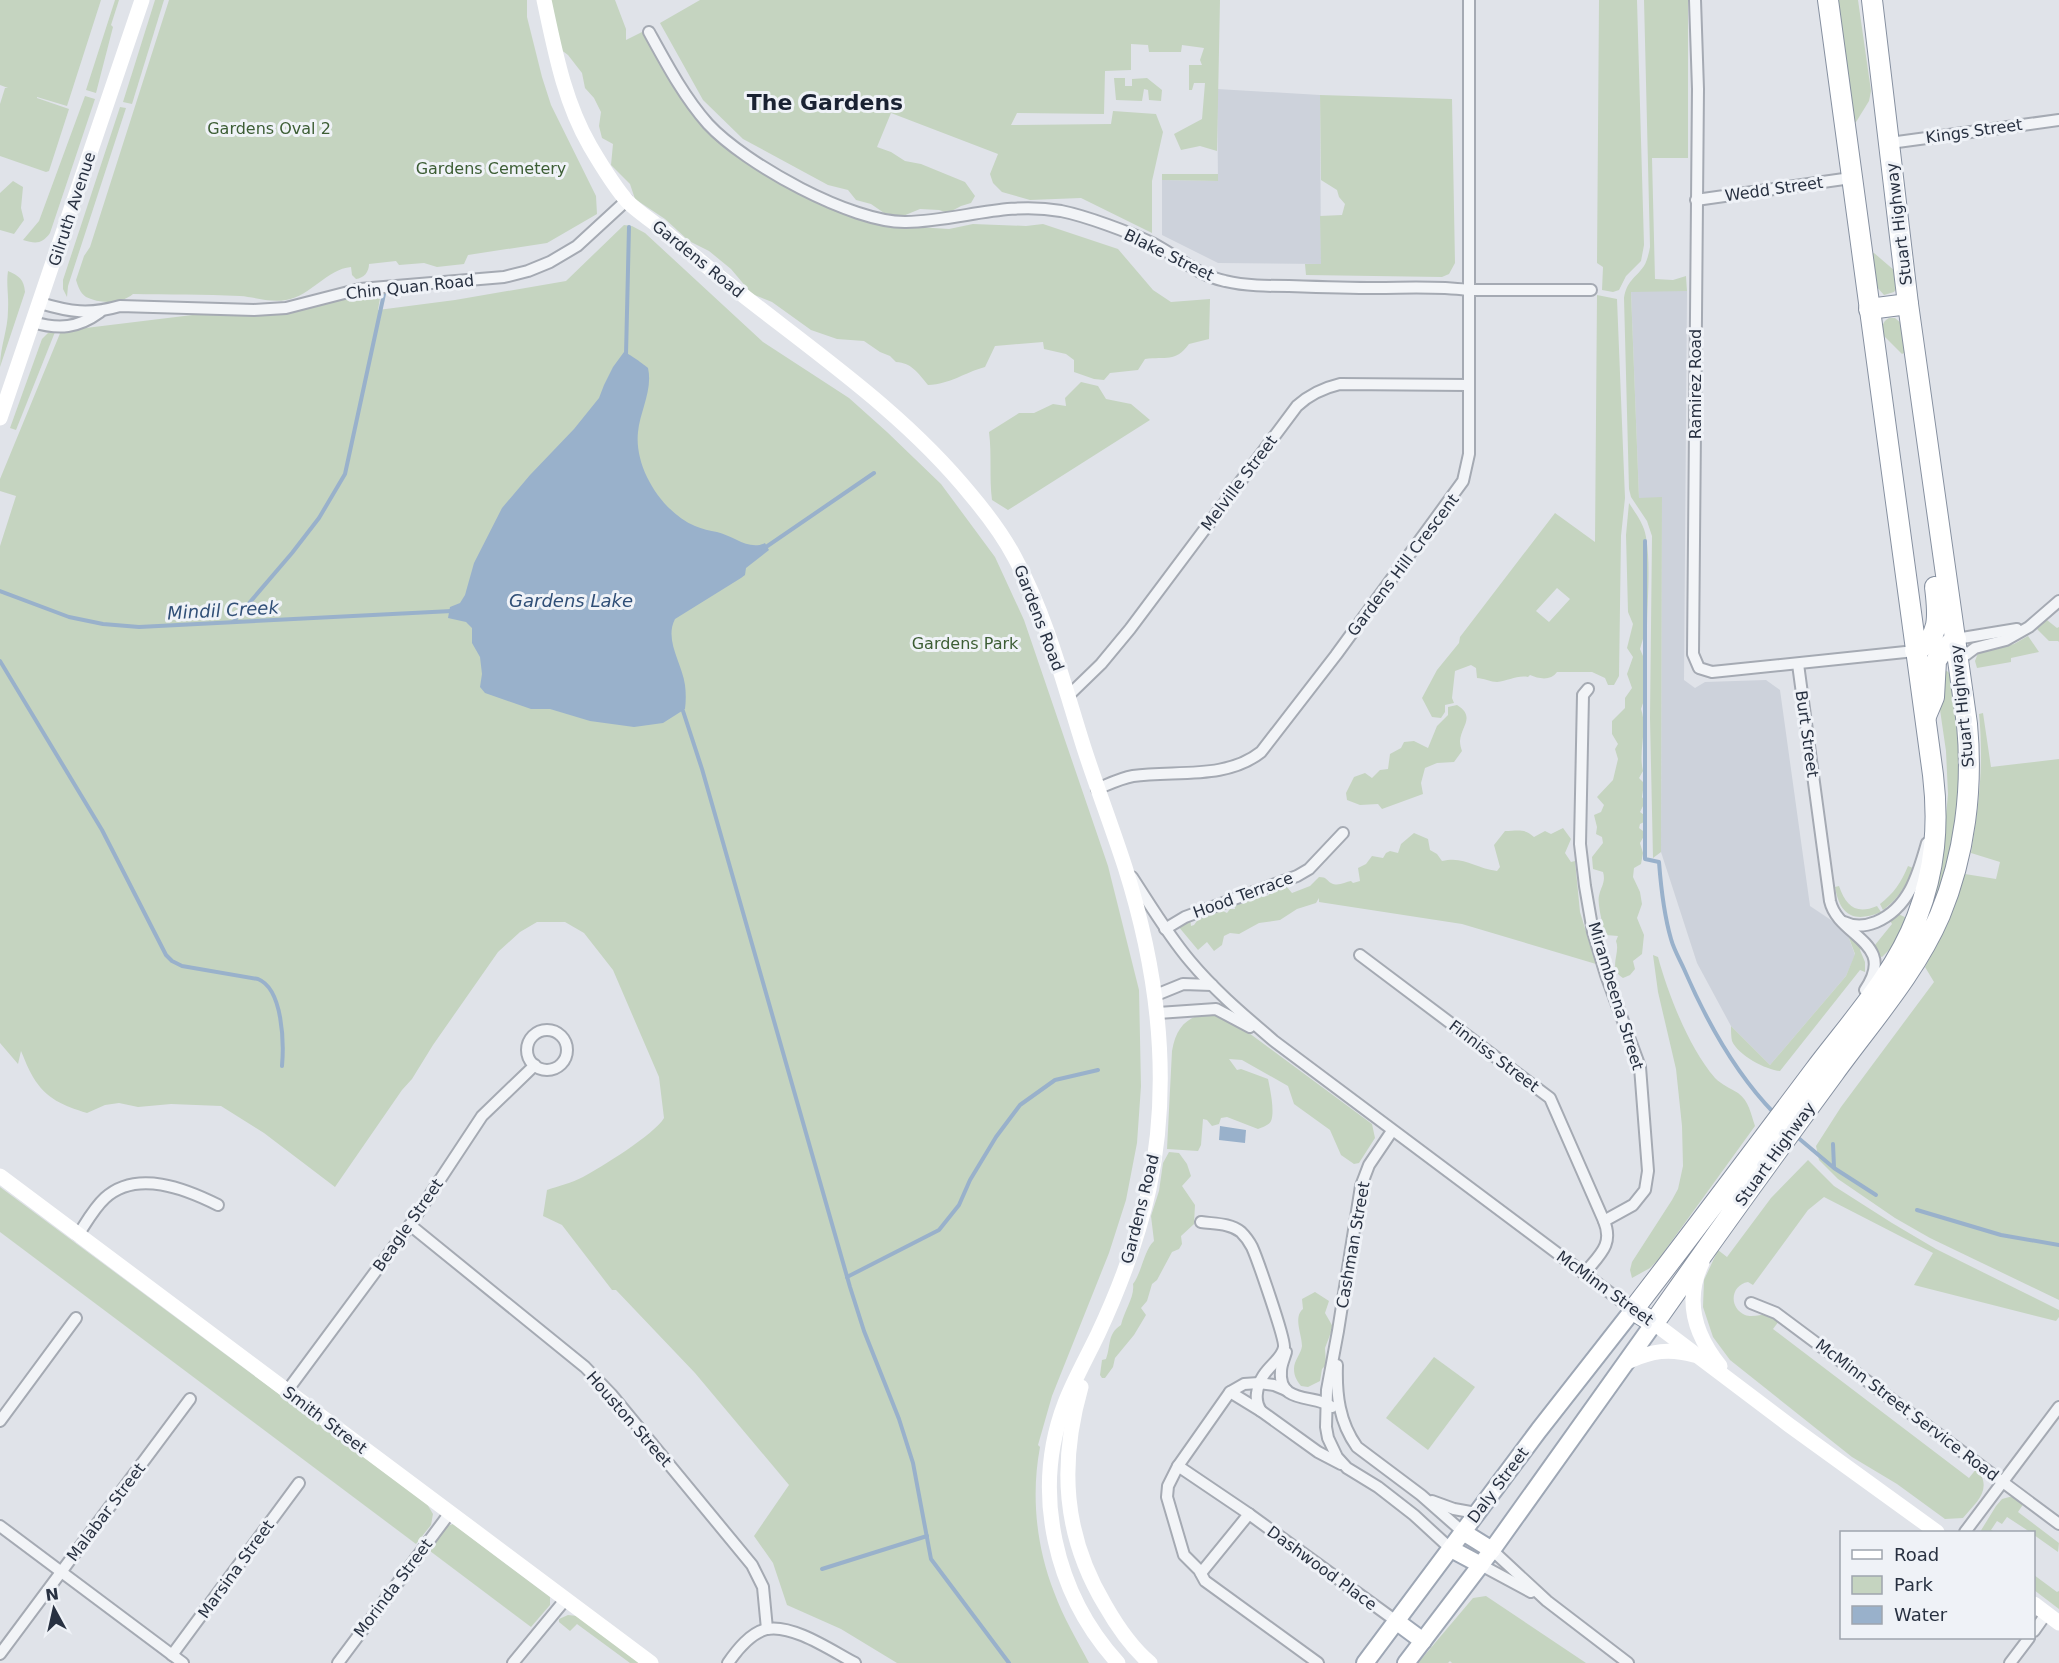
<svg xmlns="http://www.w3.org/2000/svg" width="2059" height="1663" font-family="'DejaVu Sans',sans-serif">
  <rect width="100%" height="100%" fill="#e0e3e9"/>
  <g fill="#cdd2db">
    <polygon points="1217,89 1320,95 1321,264 1218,263 1162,235 1162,180 1218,181"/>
    <polygon points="1631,291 1687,291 1684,680 1695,688 1705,682 1766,680 1780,690 1810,906 1846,930 1855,955 1846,976 1770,1065 1731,1026 1697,963 1661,852 1662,498 1639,498"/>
  </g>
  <g fill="#c5d4c0" fill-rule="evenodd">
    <polygon points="0,0 101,0 67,106 37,97 37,98 69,109 49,171 46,172 0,156 0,104 5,88 8,88 0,85"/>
    <polygon points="115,0 119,0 111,25 113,27 96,93 86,90"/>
    <polygon points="155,0 164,0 132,104 123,102"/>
    <path d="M169,0h358v17l15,60 9,28 45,91 1,18 -50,29 -79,12 -4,9 -27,3 -13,-4 -25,2 -3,-4 -27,3c0,8 -5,14 -13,15l-4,-4 -1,-8c-24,2 -40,29 -65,33 -16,3 -31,-3 -46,-4 -36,-2 -72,-1 -107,-2 -12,10 -33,10 -47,3 -6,-4 -8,-11 -10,-17l8,-24 6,-9z"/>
    <path d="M550,0h65l11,29v11l18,-9 52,85 127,87 63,22 63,4 24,-5 53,2 17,-2 75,25 35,41 18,12 39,-3 -1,40 -20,5c-14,19 -23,12 -44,15l-7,11 -28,3 -6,7 -10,-1 -20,-7v-12l-8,-6 -22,-5 -1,-7 -48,4 -10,21c-22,6 -34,17 -57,18 -10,-12 -16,-22 -32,-23l-6,-6 -10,-4 -16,-11 -27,-2 -26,-9 -39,-28 -20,-8 -21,-25 -22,-18 -20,-10 -24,-22 -30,-20 -5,-15 -19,-19 2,-21 -11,-6 -3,-12 2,-14 -7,-14 -9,-10 -3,-15 -14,-18 -8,-6z"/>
    <polygon points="700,0 1220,0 1217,151 1200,146 1181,150 1174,134 1202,119 1205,83 1194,83 1192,90 1189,90 1189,65 1202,65 1200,60 1204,48 1182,45 1181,52 1149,52 1148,45 1131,44 1131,70 1105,71 1104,114 1017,113 1011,125 1111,124 1113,111 1156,114 1163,132 1152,181 1152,233 1081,198 1030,200 1002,192 993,183 990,174 998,154 891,113 877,147 891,152 905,161 921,164 965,182 975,196 971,203 961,206 948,213 939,210 920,209 903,216 884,213 871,204 856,200 848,190 828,185 743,139 703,100 660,23"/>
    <polygon points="1599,0 1637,0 1644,245 1641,261 1626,276 1619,290 1613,292 1602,290 1603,267 1597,263"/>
    <path d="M1644,0h44v158h-36l3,121 18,1 13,-4 1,15 -56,1 8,206 23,-1 -1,355 -8,6 -3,-140 2,-182 -5,-15 -16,-24 -2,-8 -5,-191c3,-18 11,-19 20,-32 3,-5 5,-13 6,-19z"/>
    <polygon points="1838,0 1858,0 1871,91 1869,101 1856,122 1853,123 1837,11"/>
    <polygon points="1114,78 1125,78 1125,86 1132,86 1132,79 1147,78 1162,90 1161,101 1149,100 1148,90 1144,89 1142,101 1116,100"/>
    <polygon points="1320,95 1452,99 1455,263 1449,274 1442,277 1306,275 1305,264 1321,264 1320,216 1342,215 1345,204 1339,197 1337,190 1321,180"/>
    <path d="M85,96l10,3 -45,134c-8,11 -14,11 -27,7l16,-19z"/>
    <polygon points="120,107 126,108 68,286 67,297 63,289 63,280"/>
    <polygon points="1162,174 1218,174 1218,181 1162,180"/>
    <polygon points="13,181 23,187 21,208 24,220 14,234 0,230 0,193"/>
    <path d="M624,225l8,1 13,7 118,109 86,56 38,34 54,52 54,73 29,63 84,246 31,124 2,96 -4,57 -11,57 -17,53 -57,143 -14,49 2,2c-9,48 -4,99 14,145 9,25 23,48 35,71h-192l-56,-34 -54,-24 -14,-42 -19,-27 35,-51 -94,-112 -79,-83h-4l-50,-65 -19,-9 4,-26c11,-4 25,-7 36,-13 17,-9 72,-43 81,-59l-5,-41 -46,-107 -29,-37 -19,-11h-28l-17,10 -22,20 -65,93 -21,34 -10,11 -67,97 -71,-54 -43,-27 -50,-2 -33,3 -19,-4 -14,2 -18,8c-23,-7 -41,-14 -54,-36 -5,-8 -8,-17 -12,-26l-3,13 -18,-21v-497l16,-50 -16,-5v-12l61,-148 320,-39 -3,18 77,-10 111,-19z"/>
    <polygon points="1874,253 1895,271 1897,287 1894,292 1884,295 1876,286 1871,254"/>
    <path d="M8,271c11,5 16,8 17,21l-25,75c0,-21 8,-37 8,-57 1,-14 -2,-26 0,-39z"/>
    <path d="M1597,295l20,4 8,199 -4,38 -2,140 -5,9h-6l-3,-7 -13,-6h-35c-6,9 -18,7 -27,3l-2,2c-11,-2 -20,4 -31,5 -6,0 -14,-4 -20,-4l-1,-10 -5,-3 -16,6 -3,27 2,5 -9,2v7l-4,6 -9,-1 -10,-19 15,-28 22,-27 1,-6 95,-124 40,29zM1557,588l13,11 -21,23 -13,-11z"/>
    <path d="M1889,318h6l7,6 4,28 -4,2 -19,-19c-2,-7 -1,-13 6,-17z"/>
    <polygon points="55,332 16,430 10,428 42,339 48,333"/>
    <path d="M1081,382l17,4 8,13 25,5 19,16 -142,90 -16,-10c-3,-23 0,-45 -3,-68l30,-19h15l19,-9 13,2 -1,-8z"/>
    <path d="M1629,503c7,11 15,21 17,34 5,28 1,66 1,95h-2l-5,17 6,14 -3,23 1,14 -3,9c7,20 -3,42 2,62l-4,7 5,5 -2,14 3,5 -5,10 4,3v7l-4,2 -1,4 4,3 1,5 -4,7 3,10 -2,11 -7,4 -1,9 7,15 2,12 -5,14 7,17 -2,19 -9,7 2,8 -5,6 -7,3c-16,-10 -2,-24 -7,-37l2,-5 -12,-1c-3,-7 -9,-33 -7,-39 2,-10 7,-14 4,-24l-10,-3 -1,-12 11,-14 -1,-6 -6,-3 1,-7 -3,-12 7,-3 3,-7 -7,-8 16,-17 5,-21 -3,-10 3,-5 -6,-10v-13l13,-13v-10l7,-10 -5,-14 6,-17 -6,-9 6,-24 -5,-12 -2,-77z"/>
    <polygon points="2047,620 2057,628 2059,627 2059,642 2058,641 2049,641 2037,629"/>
    <polygon points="2028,636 2039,652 2011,658 2011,662 1977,668 1975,661 1978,653 2014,644"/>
    <polygon points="1947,671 1951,675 1962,782 1950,861 1927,922 1922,919 1945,827 1948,794 1946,751 1939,703 1942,672"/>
    <path d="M1457,705c19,12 4,21 3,36 0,4 1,7 2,10l-8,11 -17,1 -12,5 -4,15 2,11 -41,15 -4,-5 -18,1 -13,-5 -1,-7 8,-16 11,-4 7,5 8,-8 8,-1 2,-15 11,-6 3,-6 10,-1 14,7 9,-22 11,-11v-8z"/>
    <path d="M1983,713l8,54 68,-8v541l-129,-62 -35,-20 -57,-39 -19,-19 -3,-14 25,-39 93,-125 -9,-15 19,-38 21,-55 31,5 4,-17 -29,-9c8,-48 13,-89 8,-139z"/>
    <path d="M1563,828l8,11 -6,14 6,9 4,-1 5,51 16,52 -134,-40 -143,-22v-4l-3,5 -19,6 -17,11 -21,3 -20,11 -9,-1 -6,3 -2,9 -8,6 -7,-9 -9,8 -20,-24 12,-9 1,9 3,-1 8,-11h9l3,-5h5l8,4 3,-4h5l-1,-7 13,-3 7,1 5,-4 5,1 5,-2 1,-5 4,-3 12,-1 6,7 18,-7 9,-9c8,0 7,3 12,6 7,4 14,-1 20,-2l2,2 7,-2 -2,-13 8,-4 6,-8 11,2 3,-5 4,-2 8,2 3,-9 13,-11 14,6 2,11 7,4 5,7c23,-5 32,7 55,10l3,-4 -6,-22 11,-14c12,0 20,-3 29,6l11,-6 6,3z"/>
    <path d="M1908,866l5,2c-7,18 -14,30 -30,42l-3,-6c14,-11 21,-21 28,-38z"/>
    <path d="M1839,886c7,20 17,29 38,20l4,6c-27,11 -41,4 -46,-25z"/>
    <polygon points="1896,913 1907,918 1893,946 1882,957 1879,956 1875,945 1892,924 1889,918"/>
    <path d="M1846,930l17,16 -3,4 5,12v10l-5,-2 -80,101c-14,-1 -42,-16 -48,-30 -1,-4 -1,-11 -1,-15l39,39 76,-89 9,-22z"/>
    <path d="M1653,955l5,2c10,37 31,91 57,121 7,7 15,10 23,15 11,8 13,21 17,33l-97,134 -8,8 -18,10 -2,-8 2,-8 40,-62 6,-11 5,-23 -1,-40 -6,-57 -18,-77z"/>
    <path d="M1210,1013l20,6 142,105 3,14 -16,25 -5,1 -13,-9 -11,-25 -36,-26 -6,-18 -46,-26 -13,-1 8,11 4,-1 27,10c2,9 7,33 3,42 -2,4 -8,6 -13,8l-31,-12 -6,1 -2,6 -7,2 -5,-6 -4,-1 -2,26 -3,6 -31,-2 5,-98c4,-23 14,-35 38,-38z"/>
    <path d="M1169,1152l10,1 8,11 4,12 -9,10 13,19 -1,19 -13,12 1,8 -3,5 -7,3 -15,28 -5,4 -5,17 -6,7 5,7 -12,20 -19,23 -2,9 -8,11h-3l-2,-3 2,-15 4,-1c5,-13 1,-25 15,-34 3,-14 14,-28 12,-41 9,-12 11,-34 21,-43l-3,-25 8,-25 4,-28z"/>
    <path d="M1808,1160l26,26 58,37 44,26 123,61v7l-3,4 -142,-36 19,-32 -109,-56 -16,13 -55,75 -5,-3c-17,3 -20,25 -3,33 7,3 17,-1 25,-1l9,7 -6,8 196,149 8,-10c16,22 0,33 -14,50l-18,1 -48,-35 -45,-27 -122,-97 -17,-23 -10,-30 1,-27 14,-30 9,7 44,-59z"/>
    <polygon points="0,1187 427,1504 433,1514 431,1525 416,1544 0,1232"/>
    <path d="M1315,1292l14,9 -4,12 8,14 -8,21 1,17 -4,4 -2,12 -12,6 -7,-1c-4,-5 -7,-10 -7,-17 0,-9 7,-15 8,-23 0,-12 -9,-29 1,-37l-1,-10z"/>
    <polygon points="1434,1357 1475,1387 1428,1450 1386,1418"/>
    <polygon points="2013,1496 2024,1503 2018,1512 2059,1543 2058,1552 2034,1535 2034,1532 2030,1532 2007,1517 2002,1524 1997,1521 1991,1530 1995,1532 1980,1532 1996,1506 2002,1499"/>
    <polygon points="453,1524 550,1597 550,1605 531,1627 430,1551 447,1526"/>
    <polygon points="2034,1575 2057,1592 2059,1591 2059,1609 2034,1590"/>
    <polygon points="1486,1596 1586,1663 1452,1663 1450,1661 1448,1663 1418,1663 1473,1598"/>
    <polygon points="568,1615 577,1616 640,1663 630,1663 577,1624 570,1631 559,1622 559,1619"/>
  </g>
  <g fill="#99b1cb">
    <path d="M624,352c4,1 21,13 24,16 5,22 -8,43 -10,64 -4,36 24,80 57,94 7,3 15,5 22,6 17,4 32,19 48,11l4,7 -23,18 -1,7 -4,3 -66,41c-11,21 7,44 10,66 1,8 1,16 0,24l-22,14 -29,4 -44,-6 -40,-12h-19l-46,-16 -5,-6 2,-13 -2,-17 -8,-14v-15l-6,-6 -18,-4 2,-11 10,-4 5,-8 9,-32 28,-55 28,-33 44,-46 25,-31 5,-13 9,-18z"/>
    <polygon points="1220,1126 1246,1130 1245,1143 1219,1140"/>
  </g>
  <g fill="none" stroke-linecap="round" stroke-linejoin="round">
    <g stroke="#99b1cb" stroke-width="4">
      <polyline points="626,355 629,227"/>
      <path d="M1645,541v318l14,3c2,26 5,53 12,77 3,11 9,21 13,30 22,51 51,104 90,144"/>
      <polyline points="763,549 874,473"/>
      <polyline points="0,591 69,617 103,624 139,627 452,611"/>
      <polyline points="233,622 292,553 319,518 345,474 384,294"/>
      <path d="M0,661l102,169 64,125 6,6 10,5 76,13c25,10 26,64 24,87"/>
      <polyline points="683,711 702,769 850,1287 864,1331 899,1419 913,1463 931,1559 1009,1663"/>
      <polyline points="1796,1136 1834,1168 1876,1195"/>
      <polyline points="1833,1144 1834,1167"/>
      <polyline points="1917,1210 2001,1235 2059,1245"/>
      <polyline points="847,1277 939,1230 959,1205 970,1180 996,1137 1020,1105 1055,1080 1098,1070"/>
      <polyline points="822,1569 927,1536"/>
    </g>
    <defs>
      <g id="street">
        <polyline points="1695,0 1698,89 1693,654 1699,668 1712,672 1915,651"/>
        <path d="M649,32c17,31 35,65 59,92 37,40 144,99 198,98 54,-1 98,-21 155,-11 25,5 68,21 91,32 25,13 45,32 73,38 21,5 42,5 64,5 29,1 58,2 87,2 30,0 61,-2 91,2h124"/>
        <polyline points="1890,143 2059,120"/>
        <polyline points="1696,200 1851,178"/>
        <path d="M40,303c30,9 49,12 80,3l134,4 32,-2 74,-19 144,-12 24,-6 22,-9 27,-16 50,-46"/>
        <path d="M33,322c26,8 45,6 67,-10"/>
        <polyline points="1956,639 2017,629"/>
        <polyline points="1959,660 1975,648 2006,640 2029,627 2059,601"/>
        <path d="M1798,664l32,237c8,36 68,41 35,89"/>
        <path d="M1068,696l33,-32 29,-35 167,-223c13,-12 26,-18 43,-22l128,1"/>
        <path d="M1097,789c12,-5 24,-11 36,-13 42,-6 93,4 128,-24l75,-97 127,-174 6,-27v-454"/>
        <path d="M1132,877c19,29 36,58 58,84 25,30 55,55 84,80l359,269"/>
        <path d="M1844,922c10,5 22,4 32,0 33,-14 42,-47 51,-79"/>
        <polyline points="1165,929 1185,917 1297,876 1309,869 1343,833"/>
        <polyline points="1360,955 1550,1098 1604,1221"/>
        <polyline points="1156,995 1183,984 1212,985"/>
        <polyline points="1158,1013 1216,1009 1250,1027"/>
        <circle cx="547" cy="1050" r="20"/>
        <polyline points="1392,1131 1369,1165 1361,1186 1338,1331 1327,1390 1326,1427 1328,1438 1337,1457 1347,1468 1378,1487 1414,1515 1451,1549"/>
        <path d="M1201,1222c13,2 29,1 40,10 4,4 8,9 11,15 5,11 33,91 32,100 -2,15 -24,21 -27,46 -1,7 0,12 4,18l57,41 23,12"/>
        <polyline points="410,1225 585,1367 611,1394 752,1565 763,1587 767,1629"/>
        <path d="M78,1235c8,-12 16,-27 27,-37 32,-29 81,-9 113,7"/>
        <path d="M1584,1274c15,-19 30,-29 20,-53l29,-16 12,-15 3,-19 -8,-104 -34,-92 -13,-43 -8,-46 -5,-42 3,-149 5,-6"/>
        <polyline points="1751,1303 1776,1313 2059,1524"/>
        <path d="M1286,1352c-2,7 -5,13 -5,19 -3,34 35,23 51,36"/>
        <path d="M1337,1365c-1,29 2,57 20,82l64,48 42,37"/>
        <polyline points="1286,1390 1274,1385 1259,1383 1244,1384 1230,1392 1178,1466 1168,1486 1167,1497 1184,1555 1199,1570 1205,1581 1318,1663"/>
        <polyline points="287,1391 410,1225 482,1116 535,1065"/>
        <polyline points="1230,1392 1261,1411"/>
        <polyline points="0,1421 76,1318"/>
        <polyline points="1178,1466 1249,1514 1396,1621"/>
        <polyline points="1432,1501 1454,1509 1476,1513"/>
        <polyline points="0,1526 183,1663"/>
        <polyline points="1965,1532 2059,1407"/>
        <polyline points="1492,1550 1547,1601 1628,1663"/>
        <polyline points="1481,1565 1531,1592"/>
        <polyline points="1201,1573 1249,1514"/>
        <polyline points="2034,1631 2046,1614"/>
        <polyline points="0,1654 190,1399"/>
        <polyline points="172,1655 299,1483"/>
        <polyline points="338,1663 449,1514"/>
        <polyline points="513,1663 565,1600"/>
        <path d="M728,1663c9,-13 22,-30 39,-34 26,-5 65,22 88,34"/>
        <polyline points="2010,1663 2029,1638"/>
      </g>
      <g id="primary">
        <polyline points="1463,1532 1492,1550"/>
        <polyline points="1451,1549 1481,1565"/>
        <polyline points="1396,1621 1423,1641"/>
        <polyline points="1365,1663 1539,1430 1633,1310"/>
        <polyline points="1406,1663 1492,1550 1654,1323"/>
      </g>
      <g id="highway">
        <path d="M1828,0l105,775c6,50 2,95 -16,142 -22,58 -67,106 -103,154 -60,80 -120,160 -181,239l21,13c59,-84 119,-167 180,-250 37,-51 81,-100 106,-158 25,-60 33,-127 27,-191l-59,-420 -36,-304"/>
        <polyline points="1869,309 1908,304"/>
        <path d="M1915,651c27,-12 23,-39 20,-64"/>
        <polyline points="1926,716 1934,697 1936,661 1943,650 1956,639"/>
      </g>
    </defs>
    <use href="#street" stroke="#a5aab3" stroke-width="14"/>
    <use href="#primary" stroke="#9ea7b5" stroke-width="20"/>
    <use href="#highway" stroke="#8690a0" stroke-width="22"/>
    <use href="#street" stroke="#f2f4f7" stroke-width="10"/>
    <g stroke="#fff" stroke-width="15">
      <path d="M544,0c11,51 20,101 46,146 10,17 25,42 38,56 9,9 20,16 30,24 17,14 35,29 52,43 89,73 188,136 261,226 16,19 33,42 44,63 32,59 49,127 69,190 13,40 28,79 41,119 33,104 47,213 24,322 -11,50 -29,98 -51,145 -11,23 -24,46 -33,69 -34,89 -10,191 53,260"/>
      <polyline points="0,418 142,0"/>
      <polyline points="0,1176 651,1663"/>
      <path d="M1702,1263c-18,37 -7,72 18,103"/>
      <polyline points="1654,1323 1789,1425 1937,1532"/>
      <path d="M1629,1361c23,-10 40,-13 65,-6"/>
      <path d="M1081,1387c-22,77 -18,148 24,218 12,21 26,42 45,58"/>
      <polyline points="2034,1604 2059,1623"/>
    </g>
    <use href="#primary" stroke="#fff" stroke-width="16"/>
    <use href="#highway" stroke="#fff" stroke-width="20"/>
  </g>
  <g text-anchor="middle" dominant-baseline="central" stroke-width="6" stroke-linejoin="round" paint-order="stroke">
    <g font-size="16" fill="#3c5d34" stroke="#eff2f7">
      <text x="269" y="128">Gardens Oval 2</text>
      <text x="491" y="168">Gardens Cemetery</text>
      <text x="965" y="643">Gardens Park</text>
    </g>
    <g font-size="16" fill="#283141" stroke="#eff2f7">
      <text transform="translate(1974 131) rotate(-8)">Kings Street</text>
      <text transform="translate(1774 189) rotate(-8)">Wedd Street</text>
      <text transform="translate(72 209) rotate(-72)">Gilruth Avenue</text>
      <text transform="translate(1899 224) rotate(-97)">Stuart Highway</text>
      <text transform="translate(1169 255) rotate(26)">Blake Street</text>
      <text transform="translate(698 259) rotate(39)">Gardens Road</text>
      <text transform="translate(410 287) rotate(-6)">Chin Quan Road</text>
      <text transform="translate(1695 384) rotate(-90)">Ramirez Road</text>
      <text transform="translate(1239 483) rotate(-53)">Melville Street</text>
      <text transform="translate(1403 565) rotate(-53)">Gardens Hill Crescent</text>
      <text transform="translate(1039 618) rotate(69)">Gardens Road</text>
      <text transform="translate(1962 706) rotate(-96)">Stuart Highway</text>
      <text transform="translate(1807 734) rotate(82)">Burt Street</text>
      <text transform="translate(1243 895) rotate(-20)">Hood Terrace</text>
      <text transform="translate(1616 996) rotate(73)">Mirambeena Street</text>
      <text transform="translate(1494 1056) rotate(37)">Finniss Street</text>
      <text transform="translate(1775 1154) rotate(-54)">Stuart Highway</text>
      <text transform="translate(1140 1209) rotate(-76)">Gardens Road</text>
      <text transform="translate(408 1225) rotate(-55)">Beagle Street</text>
      <text transform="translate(1353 1245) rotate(-80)">Cashman Street</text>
      <text transform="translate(1605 1288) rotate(36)">McMinn Street</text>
      <text transform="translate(1907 1410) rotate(37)">McMinn Street Service Road</text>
      <text transform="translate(629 1419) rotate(49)">Houston Street</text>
      <text transform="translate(325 1420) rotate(37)">Smith Street</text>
      <text transform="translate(1498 1485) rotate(-53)">Daly Street</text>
      <text transform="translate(106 1512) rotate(-53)">Malabar Street</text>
      <text transform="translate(1322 1568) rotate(36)">Dashwood Place</text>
      <text transform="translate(236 1569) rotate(-54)">Marsina Street</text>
      <text transform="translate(393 1588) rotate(-53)">Morinda Street</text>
    </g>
    <g font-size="18" font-style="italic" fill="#304f77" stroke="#eff2f7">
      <text x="571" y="600">Gardens Lake</text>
      <text transform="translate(223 610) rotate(-3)">Mindil Creek</text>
    </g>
    <g font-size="22" font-weight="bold" fill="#1a2232" stroke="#eff2f7">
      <text x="825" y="102">The Gardens</text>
    </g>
  </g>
  <rect x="1840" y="1531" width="195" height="108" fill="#eff2f7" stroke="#9fa5ae" stroke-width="1.5"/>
  <rect x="1852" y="1550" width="30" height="9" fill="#ffffff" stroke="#9fa5ae" stroke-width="1.5"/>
  <text x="1894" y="1561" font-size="18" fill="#283141">Road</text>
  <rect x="1852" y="1576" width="30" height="18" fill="#c5d4c0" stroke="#9fa5ae" stroke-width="1.5"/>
  <text x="1894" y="1591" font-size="18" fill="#283141">Park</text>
  <rect x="1852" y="1606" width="30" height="18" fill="#99b1cb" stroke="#9fa5ae" stroke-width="1.5"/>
  <text x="1894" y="1621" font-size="18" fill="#283141">Water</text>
  <g transform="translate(54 1609) rotate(352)" stroke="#eff2f7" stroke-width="4.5" paint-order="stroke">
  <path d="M0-4.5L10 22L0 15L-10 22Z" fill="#283141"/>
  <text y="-9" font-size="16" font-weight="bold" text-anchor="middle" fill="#283141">N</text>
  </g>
</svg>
